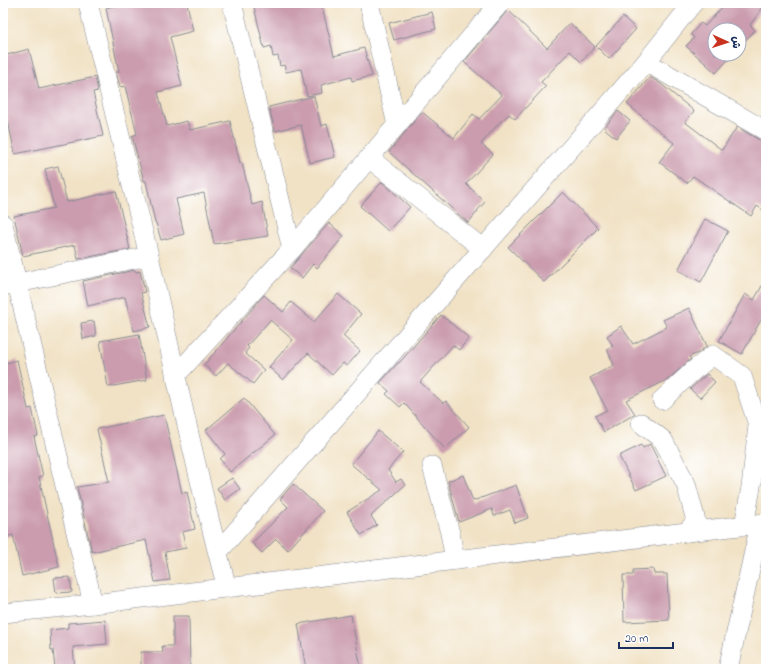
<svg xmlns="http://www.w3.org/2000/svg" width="769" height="672" font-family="'Indie Flower','Playpen Sans Arabic',sans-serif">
  <rect width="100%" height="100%" fill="#fff"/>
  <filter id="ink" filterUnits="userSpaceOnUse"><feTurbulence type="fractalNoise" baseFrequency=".025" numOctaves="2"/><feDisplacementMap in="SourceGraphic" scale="8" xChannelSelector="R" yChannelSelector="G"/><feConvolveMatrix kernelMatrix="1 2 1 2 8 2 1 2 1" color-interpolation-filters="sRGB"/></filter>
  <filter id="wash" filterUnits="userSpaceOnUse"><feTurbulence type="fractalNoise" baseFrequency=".012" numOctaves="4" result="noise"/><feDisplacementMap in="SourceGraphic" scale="16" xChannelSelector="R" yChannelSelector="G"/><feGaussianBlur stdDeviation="0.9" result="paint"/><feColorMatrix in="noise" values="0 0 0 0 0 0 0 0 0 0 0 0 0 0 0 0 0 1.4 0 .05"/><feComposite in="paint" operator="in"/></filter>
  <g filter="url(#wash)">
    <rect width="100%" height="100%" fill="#f1e2c5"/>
    <g id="blocks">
      <g fill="#cb9cae">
        <polygon points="125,3 187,3 193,31 170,37 182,86 158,92 167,126 187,121 190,130 230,121 240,163 242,163 252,205 262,202 268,236 214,244 204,193 176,199 184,234 161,240 156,223 155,223 146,181 144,181 132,136 137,134 125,86 120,87 116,72 119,72 106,8"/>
        <polygon points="253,3 321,3 334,56 364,48 372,76 352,81 351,77 321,85 322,93 307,96 301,69 286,72 284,65 280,66 278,56 273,57 271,46 264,48"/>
        <polygon points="726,3 766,3 750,25 755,30 739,47 739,30 715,30 715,54 733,54 716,73 686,46 694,38 691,34 701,23 705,26"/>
        <polygon points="508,10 547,48 570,23 595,47 581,62 570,51 541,82 546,86 515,119 509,114 501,122 501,121 481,144 493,154 466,184 485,202 477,211 478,211 468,223 389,152 422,112 454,138 473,114 479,119 502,95 464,62"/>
        <polygon points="432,12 436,29 394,40 389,23"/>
        <polygon points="623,17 636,29 609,59 596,46"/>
        <polygon points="29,49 39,89 95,77 98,91 93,92 103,136 15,154 3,97 3,56"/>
        <polygon points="650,77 661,84 694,111 685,122 722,150 737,127 761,141 766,142 766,212 757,206 751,216 693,176 687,183 659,162 674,143 627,104"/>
        <polygon points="314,96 321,126 327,124 335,157 310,163 301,125 275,131 269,107"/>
        <polygon points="618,111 630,121 616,138 604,128"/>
        <polygon points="58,166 67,202 116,191 130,249 78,259 75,245 23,256 14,216 54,208 45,169"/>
        <polygon points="382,182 410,207 388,231 360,206"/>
        <polygon points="563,192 598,228 544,282 508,247"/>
        <polygon points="705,219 728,231 701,282 678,270"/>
        <polygon points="329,223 344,236 317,268 313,264 302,278 290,268"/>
        <polygon points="135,270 136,272 140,271 145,292 141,293 150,327 134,331 125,297 88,306 83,281"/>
        <polygon points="766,279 766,311 742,354 719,341 745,294 754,300"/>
        <polygon points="338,294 361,314 343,336 360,351 347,366 343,363 332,375 308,353 283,380 269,367 293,340 270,320 247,346 249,348 245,353 264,370 253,384 228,363 216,376 204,365 264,295 283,312 291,302 314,322"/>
        <polygon points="689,308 707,346 698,353 689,357 691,359 667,380 626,400 635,414 604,432 595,416 607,410 590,378 614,365 607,349 613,346 607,336 621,326 633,344 667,327 663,320"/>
        <polygon points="441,315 469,338 459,350 453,345 420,382 443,403 446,401 469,427 445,449 404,403 400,407 386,394 389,391 380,383 398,363 399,363"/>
        <polygon points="94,321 96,336 83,339 81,323"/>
        <polygon points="139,334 147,380 108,387 100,341"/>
        <polygon points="17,360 28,409 32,408 38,436 34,437 43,476 39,477 49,523 59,567 22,576 13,535 3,538 3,364"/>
        <polygon points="707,374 715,382 700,398 690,389"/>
        <polygon points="244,398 275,435 230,472 220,459 225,454 206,430"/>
        <polygon points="164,415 182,493 187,492 195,529 182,532 186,548 165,552 170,580 155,582 146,540 92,552 77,487 109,482 97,429"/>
        <polygon points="378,431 403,452 388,470 396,482 401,479 405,485 371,516 377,525 361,535 347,512 382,490 351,464"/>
        <polygon points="650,444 666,476 636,490 619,456 641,445 643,448"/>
        <polygon points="463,475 473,501 516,485 528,518 515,523 510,510 494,516 492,509 459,522 448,481"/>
        <polygon points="232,478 240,489 225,500 217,488"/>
        <polygon points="293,484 323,511 288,550 276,539 262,553 252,543 288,507 280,499"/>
        <polygon points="653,569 654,574 667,574 669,620 624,622 623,575 633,575 633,570"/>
        <polygon points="70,577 72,592 56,593 54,578"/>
        <polygon points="351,615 361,669 306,669 298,624"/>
        <polygon points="173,616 189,616 190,669 141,669 141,652 163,652 162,646 173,646"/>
        <polygon points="105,620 107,644 73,647 75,669 55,669 53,650 51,650 50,630 68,628 68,623"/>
      </g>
    </g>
  </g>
  <g filter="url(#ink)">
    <use href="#blocks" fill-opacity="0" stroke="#868892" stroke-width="1"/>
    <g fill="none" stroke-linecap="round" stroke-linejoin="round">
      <defs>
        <g id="minor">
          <path d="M88,3c20,84 41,168 61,253 25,110 48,222 78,332"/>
          <polyline points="232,3 292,249"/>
          <polyline points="369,3 397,125"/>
          <polyline points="646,62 766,131"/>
          <polyline points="369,158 483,249"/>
          <polyline points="3,224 93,604"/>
          <polyline points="3,286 149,256"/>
          <polyline points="175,376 292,249 500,3"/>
          <polyline points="662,400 693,371 713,355 742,376 758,425 751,487 744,526"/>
          <polyline points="641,423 663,440 686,484 696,521 687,532"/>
          <polyline points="432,466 450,533 455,560"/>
          <polyline points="218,552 646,62 693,3"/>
          <polyline points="3,613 93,604 687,532 766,523"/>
          <polyline points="728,669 760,524"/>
        </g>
      </defs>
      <use href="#minor" stroke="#868892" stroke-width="20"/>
      <use href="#minor" stroke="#fff" stroke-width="19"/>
    </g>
  </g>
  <rect width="769" height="672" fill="none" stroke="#fff" stroke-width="16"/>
  <g transform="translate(727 42) rotate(93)"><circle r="19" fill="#ffffff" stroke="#a4acbf"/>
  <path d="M0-3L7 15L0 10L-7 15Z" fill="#c8321e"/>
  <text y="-6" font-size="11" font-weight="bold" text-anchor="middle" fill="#1b2f5e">ش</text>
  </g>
  <path d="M619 642v6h54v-6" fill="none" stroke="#1b2f5e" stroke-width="2"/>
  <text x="625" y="642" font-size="12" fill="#1b2f5e" stroke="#ffffff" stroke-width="3" paint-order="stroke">20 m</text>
</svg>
